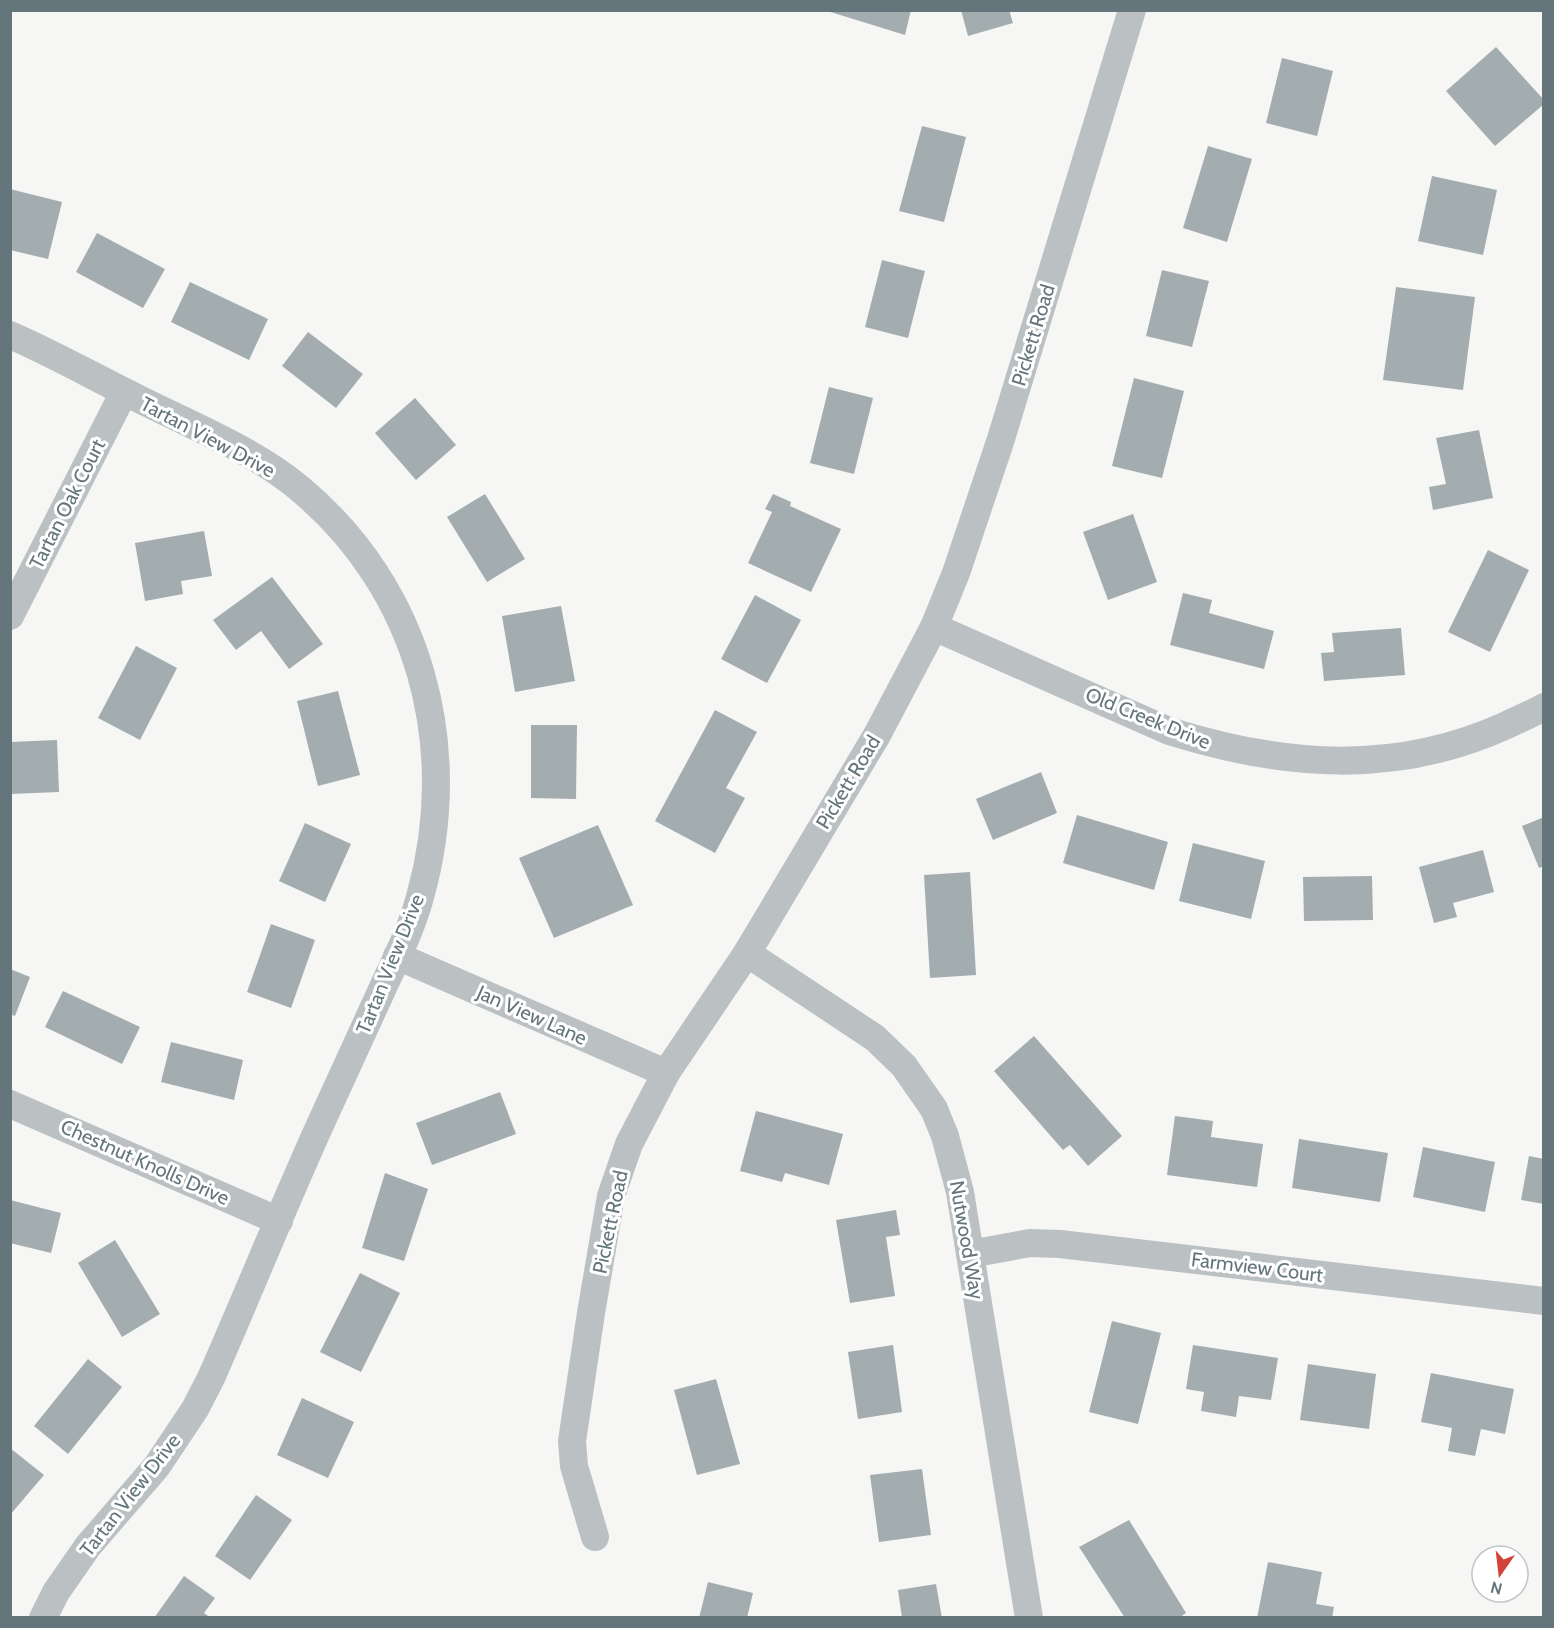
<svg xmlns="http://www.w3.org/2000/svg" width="1554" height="1628" font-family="Cabin,sans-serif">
  <rect width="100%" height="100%" fill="#f6f6f4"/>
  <g fill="#a3adb0">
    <polygon points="824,10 911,10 905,35"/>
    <polygon points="961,10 1009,10 1013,23 968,36"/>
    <polygon points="1496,47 1544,100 1544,104 1495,146 1446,91"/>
    <polygon points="1282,58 1333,71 1317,136 1266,123"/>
    <polygon points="922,126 966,137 944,222 899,211"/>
    <polygon points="1208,146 1252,159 1227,242 1183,228"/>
    <polygon points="1432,176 1497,190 1483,255 1418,241"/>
    <polygon points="10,189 62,202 48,259 10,250"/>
    <polygon points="97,233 165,269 143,308 76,272"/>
    <polygon points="882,260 925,271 908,338 865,327"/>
    <polygon points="1162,270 1209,281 1192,347 1146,336"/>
    <polygon points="190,282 268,319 249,360 171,322"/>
    <polygon points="1396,287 1475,297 1463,390 1383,380"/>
    <polygon points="308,332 363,374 336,408 282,366"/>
    <polygon points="1134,378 1184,391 1162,478 1112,466"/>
    <polygon points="829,387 873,398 854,474 810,463"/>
    <polygon points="415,398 456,445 416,480 375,433"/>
    <polygon points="1479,430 1493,498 1433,510 1429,487 1446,484 1436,438"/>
    <polygon points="485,494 525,559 487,582 447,517"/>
    <polygon points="773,494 791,502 790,506 841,529 811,592 748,563 772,512 765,509"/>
    <polygon points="1133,514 1157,582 1108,600 1083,532"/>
    <polygon points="204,531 212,576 181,581 183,594 145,601 135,543"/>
    <polygon points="1488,550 1529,570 1490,652 1448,632"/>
    <polygon points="272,577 323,644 289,669 261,631 236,650 213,620"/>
    <polygon points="1183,593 1212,600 1209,613 1274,631 1264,669 1170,645"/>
    <polygon points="755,595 801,620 767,683 721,659"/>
    <polygon points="561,606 575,681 515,692 502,616"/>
    <polygon points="1401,628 1405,675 1324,681 1321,653 1334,652 1332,633"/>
    <polygon points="136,646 177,668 140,740 98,718"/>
    <polygon points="338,691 360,775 318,786 297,701"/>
    <polygon points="715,710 757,732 726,788 745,798 715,853 655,821"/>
    <polygon points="531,725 577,725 576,799 531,798"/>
    <polygon points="57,740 59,792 10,794 10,742"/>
    <polygon points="1041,772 1057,813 993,840 976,799"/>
    <polygon points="1077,815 1168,842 1154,890 1063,863"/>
    <polygon points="1544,817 1544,866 1539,868 1522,826"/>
    <polygon points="305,823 351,844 325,902 279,881"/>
    <polygon points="598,825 633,905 554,938 519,858"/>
    <polygon points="1193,843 1265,861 1251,919 1179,901"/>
    <polygon points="1483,850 1494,892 1453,903 1457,917 1434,923 1419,867"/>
    <polygon points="970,872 976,975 930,978 924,875"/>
    <polygon points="1372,876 1373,920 1304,921 1303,877"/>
    <polygon points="271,924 315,940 291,1008 247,992"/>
    <polygon points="10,969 30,977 15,1016 10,1014"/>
    <polygon points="63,991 140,1027 122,1064 45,1027"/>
    <polygon points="1034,1036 1122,1136 1088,1166 1070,1145 1063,1150 994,1071"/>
    <polygon points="171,1042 243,1060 234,1100 161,1082"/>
    <polygon points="500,1092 516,1134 432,1165 416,1123"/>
    <polygon points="756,1111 843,1134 829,1185 785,1173 782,1182 740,1171"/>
    <polygon points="1175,1116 1213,1121 1211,1137 1263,1144 1257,1187 1167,1175"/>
    <polygon points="1299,1139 1388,1153 1380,1202 1292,1188"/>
    <polygon points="1423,1147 1495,1162 1485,1212 1413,1197"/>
    <polygon points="1529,1156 1544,1159 1544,1204 1521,1200"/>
    <polygon points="385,1173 428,1189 404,1261 362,1248"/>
    <polygon points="10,1200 61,1213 51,1253 10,1243"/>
    <polygon points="896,1210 900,1235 886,1237 895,1296 850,1303 836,1220"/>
    <polygon points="115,1240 160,1314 122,1337 78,1263"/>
    <polygon points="360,1273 400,1293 361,1372 320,1352"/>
    <polygon points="1112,1321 1161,1333 1138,1424 1089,1412"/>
    <polygon points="893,1345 902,1412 858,1419 848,1352"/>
    <polygon points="1193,1345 1278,1358 1271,1400 1239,1396 1236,1417 1201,1411 1204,1392 1186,1389"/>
    <polygon points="88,1359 122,1387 68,1454 34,1426"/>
    <polygon points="1308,1364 1376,1374 1369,1429 1300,1420"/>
    <polygon points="1431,1373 1514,1389 1505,1434 1481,1429 1475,1456 1448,1451 1452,1428 1421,1422"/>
    <polygon points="716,1379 740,1464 697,1475 674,1390"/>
    <polygon points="302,1398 354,1422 328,1478 277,1455"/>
    <polygon points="10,1448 44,1475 10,1515"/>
    <polygon points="922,1469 931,1535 879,1542 870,1475"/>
    <polygon points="256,1495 292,1520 250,1580 215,1556"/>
    <polygon points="1129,1520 1186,1613 1179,1618 1125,1618 1079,1547"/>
    <polygon points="1268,1562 1322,1572 1316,1604 1334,1607 1332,1618 1257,1618"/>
    <polygon points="184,1576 215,1598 204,1613 211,1618 154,1618"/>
    <polygon points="708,1582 753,1593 747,1618 699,1618"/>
    <polygon points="936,1584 942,1618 902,1618 898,1590"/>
  </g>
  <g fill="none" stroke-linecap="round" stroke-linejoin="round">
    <g stroke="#bbc1c3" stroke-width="28">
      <path d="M10,335c44,19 86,43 129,64 52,26 116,52 160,89 122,101 163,260 121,409 -9,34 -26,66 -40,97 -20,44 -40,88 -60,131 -38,84 -72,169 -109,253l-16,31 -38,57 -69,80 -32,46 -13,26"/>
      <polyline points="10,616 124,392"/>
      <path d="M934,627l235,104c115,36 226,45 338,-6 12,-6 25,-11 37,-18"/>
      <polyline points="747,953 875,1038 904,1066 934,1109 945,1136 960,1192 1029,1618"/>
      <polyline points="397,956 666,1073"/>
      <polyline points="10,1104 279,1221"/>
      <polyline points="970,1254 1030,1243 1060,1244 1544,1301"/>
      <polyline points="595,1537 574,1466 572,1441 591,1313 611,1196 629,1144 666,1073 747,953 877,735 934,627 956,573 1000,442 1132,10"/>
    </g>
  </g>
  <g text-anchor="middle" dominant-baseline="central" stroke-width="6" stroke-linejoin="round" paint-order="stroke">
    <g font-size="20" fill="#64767c" stroke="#fff">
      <text transform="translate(1033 335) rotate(-73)">Pickett Road</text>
      <text transform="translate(208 437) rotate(28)">Tartan View Drive</text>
      <text transform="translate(67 504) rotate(-63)">Tartan Oak Court</text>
      <text transform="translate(1148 718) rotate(22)">Old Creek Drive</text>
      <text transform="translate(848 782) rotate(-59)">Pickett Road</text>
      <text transform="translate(390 964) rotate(-68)">Tartan View Drive</text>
      <text transform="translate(532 1015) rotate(24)">Jan View Lane</text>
      <text transform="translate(145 1162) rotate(24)">Chestnut Knolls Drive</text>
      <text transform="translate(610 1222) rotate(-78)">Pickett Road</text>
      <text transform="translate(967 1240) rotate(80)">Nutwood Way</text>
      <text transform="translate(1257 1267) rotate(7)">Farmview Court</text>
      <text transform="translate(130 1495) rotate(-52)">Tartan View Drive</text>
    </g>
  </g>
  <rect width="1554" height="1628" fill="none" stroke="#64767c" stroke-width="24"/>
  <g transform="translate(1500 1574) rotate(194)"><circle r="28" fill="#ffffff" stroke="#c1c8cb" stroke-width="1.5"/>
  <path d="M0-4.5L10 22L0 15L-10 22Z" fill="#d24238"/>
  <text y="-9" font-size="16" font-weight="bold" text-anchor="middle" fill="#64767c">N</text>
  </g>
</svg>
